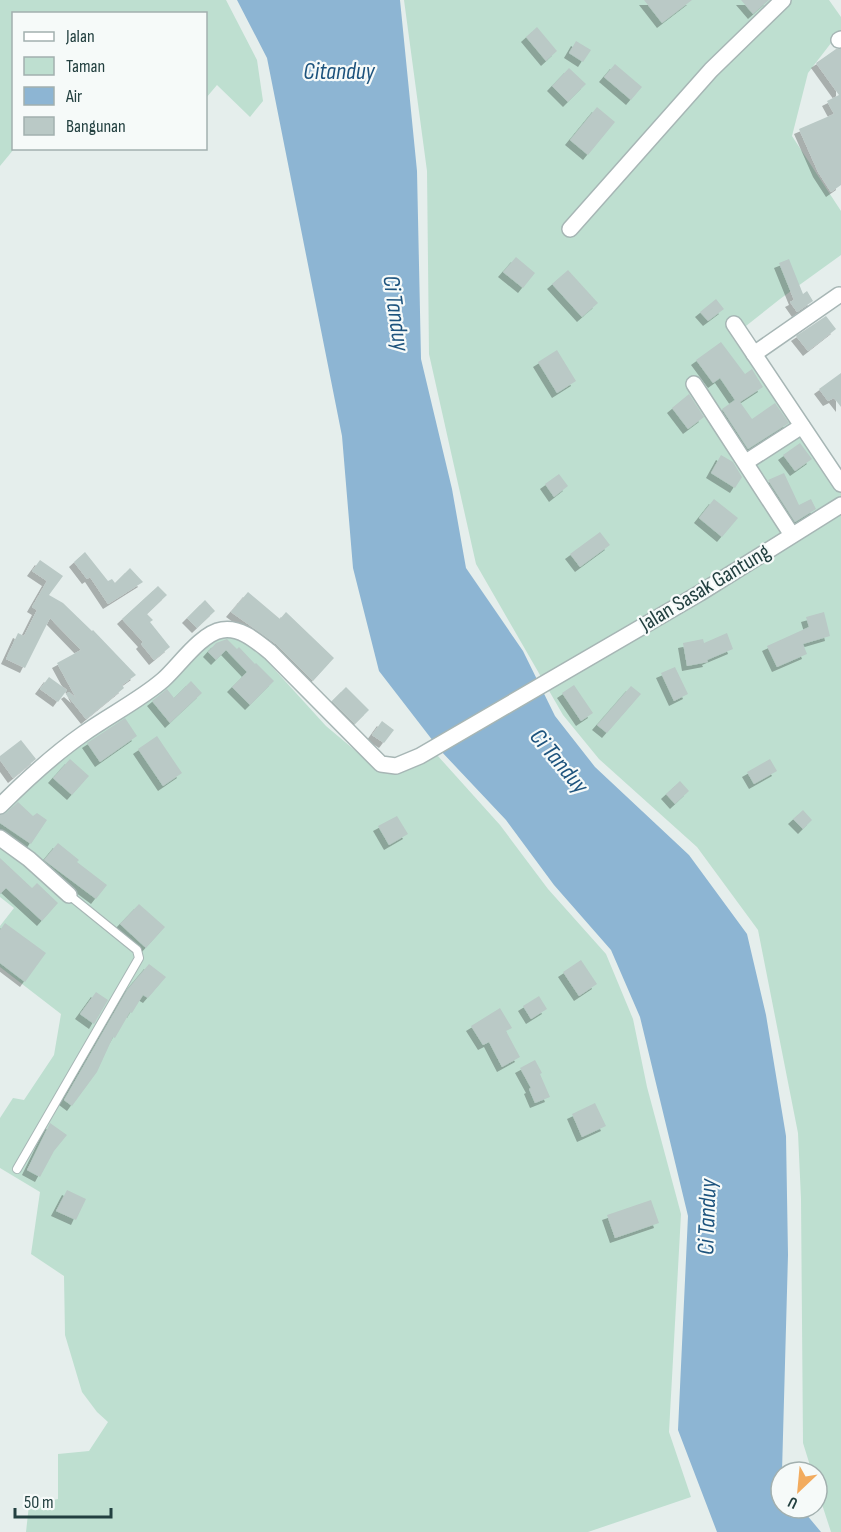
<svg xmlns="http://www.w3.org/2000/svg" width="841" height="1532" font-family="'Sofia Sans Condensed',sans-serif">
  <defs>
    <filter id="shadow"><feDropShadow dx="-5" dy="5" stdDeviation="0" flood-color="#0004"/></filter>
  </defs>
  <rect width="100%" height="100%" fill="#e5eeec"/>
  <g fill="#bedfd0">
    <polygon points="0,0 226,0 257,60 263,101 250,117 217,85 206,98 206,14 14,14 14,149 0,166"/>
    <polygon points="404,0 829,0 841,17 841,30 808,73 792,136 841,211 841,255 780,299 732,337 802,437 841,488 841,1532 831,1532 817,1489 817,1472 812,1472 803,1443 801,1199 798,1133 758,930 697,847 599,759 563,715 476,564 429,354 427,171"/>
    <polygon points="220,635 238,638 265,659 326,726 376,768 422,763 437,755 500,825 548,889 606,954 633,1019 647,1087 681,1214 669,1432 691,1497 588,1532 26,1532 29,1505 58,1499 58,1454 89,1451 108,1422 97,1412 82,1392 65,1335 64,1276 31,1254 40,1192 0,1168 0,1118 13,1098 24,1100 54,1055 61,1014 0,967 0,926 14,908 0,897 0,811 42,771 207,643"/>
  </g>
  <polygon fill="#8db5d3" points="237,0 400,0 417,171 421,359 452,489 466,568 523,651 555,716 595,767 689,855 747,934 766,1015 786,1136 788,1255 781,1508 801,1508 821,1532 717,1532 678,1430 688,1216 640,1017 611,950 554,885 506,820 440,750 379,671 353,568 342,436 267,58"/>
  <g fill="#bac9c6" filter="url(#shadow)">
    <polygon points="644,0 692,0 662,23"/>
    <polygon points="741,0 769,0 753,14"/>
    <polygon points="537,27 557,51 546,61 526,37"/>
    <polygon points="576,41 591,50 583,62 569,53"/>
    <polygon points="836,49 841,49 841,185 831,192 818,172 799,129 834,114 827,101 839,95 816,63"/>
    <polygon points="615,64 642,87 631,100 604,77"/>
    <polygon points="569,68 586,84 568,102 552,86"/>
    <polygon points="597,107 615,122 588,155 570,140"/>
    <polygon points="516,257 535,273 523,288 503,272"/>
    <polygon points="789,259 803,294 807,291 813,301 797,312 790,302 794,300 779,263"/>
    <polygon points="568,270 598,303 582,317 552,284"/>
    <polygon points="716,299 724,309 708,321 700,312"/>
    <polygon points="826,316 836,329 808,351 796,336"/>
    <polygon points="721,342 745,374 752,369 763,387 740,402 752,419 775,403 789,423 748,449 722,409 735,400 720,378 713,383 696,360"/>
    <polygon points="557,350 576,381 557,393 538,362"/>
    <polygon points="841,373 841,407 834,398 828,401 819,389"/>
    <polygon points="689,394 704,417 688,429 672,408"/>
    <polygon points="800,443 812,459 795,471 783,455"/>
    <polygon points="721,455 733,462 742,477 735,488 711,473"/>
    <polygon points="784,473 799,505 811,499 816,509 795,522 768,480"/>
    <polygon points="559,474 568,486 554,497 545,484"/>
    <polygon points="714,499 738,518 722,537 699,518"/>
    <polygon points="600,532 610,545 580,567 570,554"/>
    <polygon points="85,552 108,581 112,579 115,583 130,568 143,582 108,604 90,577 87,579 74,562"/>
    <polygon points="40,560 63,576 49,595 63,603 92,631 93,630 136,675 122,685 124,688 86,719 66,694 69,692 76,698 57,663 81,650 50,618 25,668 6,659 18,633 24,636 37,610 32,607 47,581 32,571"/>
    <polygon points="158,586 167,595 147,614 153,620 150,622 170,647 154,660 141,644 143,642 122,619"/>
    <polygon points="248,592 280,619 286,612 334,658 313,681 276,644 231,612"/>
    <polygon points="205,600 215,611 197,628 187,618"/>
    <polygon points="824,612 830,636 803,644 807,654 777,667 767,646 809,627 806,617"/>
    <polygon points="727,633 733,649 707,660 708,662 687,666 683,643 703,639 704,643"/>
    <polygon points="227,639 237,649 239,647 255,664 256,663 274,681 250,705 232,687 247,672 226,650 216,660 208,652 216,643"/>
    <polygon points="675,667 688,694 674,701 661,673"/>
    <polygon points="49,677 67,690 58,702 40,689"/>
    <polygon points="191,681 202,693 170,723 152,701 167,689 174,698"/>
    <polygon points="574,685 593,713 581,721 562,693"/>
    <polygon points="631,686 641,694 607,733 597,725"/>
    <polygon points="346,687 369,710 355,724 332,701"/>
    <polygon points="125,718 137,736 100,762 87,743"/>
    <polygon points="382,721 394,730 384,743 372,735"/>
    <polygon points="157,736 182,773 163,786 138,749"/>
    <polygon points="21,740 36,759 13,778 0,760 0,756"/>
    <polygon points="70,759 89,776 72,795 53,778"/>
    <polygon points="770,759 777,771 754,784 747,772"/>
    <polygon points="680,781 689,791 675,804 666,794"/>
    <polygon points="18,802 33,816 37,813 47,820 31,844 0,823 0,815 6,813"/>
    <polygon points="803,810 812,820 803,829 793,819"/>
    <polygon points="397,816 408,834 389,845 378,826"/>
    <polygon points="58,843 79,860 77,862 107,885 96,899 44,860"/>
    <polygon points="0,858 32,888 37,883 58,903 42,921 6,888 0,894"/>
    <polygon points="139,904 165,927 146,948 120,924"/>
    <polygon points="5,923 46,953 25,982 0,963 0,930"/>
    <polygon points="581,960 597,984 579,996 563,972"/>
    <polygon points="149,964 166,977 148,998 143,995 132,1013 130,1012 115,1038 113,1037 97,1072 72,1106 64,1100 127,990"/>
    <polygon points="96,992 108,1000 94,1024 80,1014"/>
    <polygon points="539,996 547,1009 531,1019 523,1006"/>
    <polygon points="500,1008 512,1028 506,1031 520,1057 502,1067 489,1042 483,1045 471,1026"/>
    <polygon points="535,1060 542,1073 540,1074 550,1097 535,1103 529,1089 531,1088 520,1068"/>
    <polygon points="595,1103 606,1126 582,1137 572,1114"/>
    <polygon points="50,1123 67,1135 54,1151 40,1177 27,1170"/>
    <polygon points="67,1190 86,1199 76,1220 56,1211"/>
    <polygon points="651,1200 659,1223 615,1238 607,1215"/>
  </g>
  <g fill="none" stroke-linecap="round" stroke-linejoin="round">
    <defs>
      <polyline id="lane" points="17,1169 139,958 137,950 69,895"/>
      <g id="street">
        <polyline points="839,40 841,39"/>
        <polyline points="570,229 711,70 783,0"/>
        <polyline points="734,324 841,484"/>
        <polyline points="754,354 839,295"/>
        <polyline points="694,384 792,535"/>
        <polyline points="746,462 802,426"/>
        <path d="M0,806c26,-26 53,-51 83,-72 25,-18 57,-34 80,-54 15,-13 38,-47 59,-50 19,-3 34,11 48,22l111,112 15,2 24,-10 280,-163 141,-88"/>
        <polyline points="0,838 29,859 69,895"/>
      </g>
    </defs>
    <use href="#lane" stroke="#a7b6b5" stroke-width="10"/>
    <use href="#street" stroke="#a7b6b5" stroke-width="18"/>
    <use href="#lane" stroke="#fff" stroke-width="8"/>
    <use href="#street" stroke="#fff" stroke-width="15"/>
  </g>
  <g text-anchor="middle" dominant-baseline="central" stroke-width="4.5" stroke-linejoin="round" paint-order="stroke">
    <g font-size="22" fill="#234040" stroke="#f6faf9">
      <text transform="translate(705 588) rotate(-31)">Jalan Sasak Gantung</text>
    </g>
    <g font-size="24" font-style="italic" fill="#1d537d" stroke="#f6faf9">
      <text x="339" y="71">Citanduy</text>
      <text transform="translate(396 313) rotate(82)">Ci Tanduy</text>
      <text transform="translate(559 761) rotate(50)">Ci Tanduy</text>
      <text transform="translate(707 1217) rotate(-88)">Ci Tanduy</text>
    </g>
  </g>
  <rect x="12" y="12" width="195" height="138" fill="#f6faf9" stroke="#a2b0af" stroke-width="1.5"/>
  <rect x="24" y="32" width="30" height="9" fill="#ffffff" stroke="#a2b0af" stroke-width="1.5"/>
  <text x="66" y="42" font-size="18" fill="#234040">Jalan</text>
  <rect x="24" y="57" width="30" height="18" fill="#bedfd0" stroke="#a2b0af" stroke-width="1.5"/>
  <text x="66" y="72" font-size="18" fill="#234040">Taman</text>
  <rect x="24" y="87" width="30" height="18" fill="#8db5d3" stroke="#a2b0af" stroke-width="1.5"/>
  <text x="66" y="102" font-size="18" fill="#234040">Air</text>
  <rect x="24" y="117" width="30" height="18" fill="#bac9c6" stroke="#a2b0af" stroke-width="1.5"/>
  <text x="66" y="132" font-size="18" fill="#234040">Bangunan</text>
  <g transform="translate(799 1490) rotate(206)"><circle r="28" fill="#f6faf9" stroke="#a2b0af" stroke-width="1.5"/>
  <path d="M0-4.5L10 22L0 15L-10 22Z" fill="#f2ab5e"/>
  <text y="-9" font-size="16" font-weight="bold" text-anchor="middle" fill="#234040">U</text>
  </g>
  <path d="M15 1508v9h96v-9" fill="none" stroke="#234040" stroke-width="3"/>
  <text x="24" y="1508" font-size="18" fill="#234040" stroke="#f6faf9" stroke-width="4.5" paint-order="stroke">50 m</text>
</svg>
